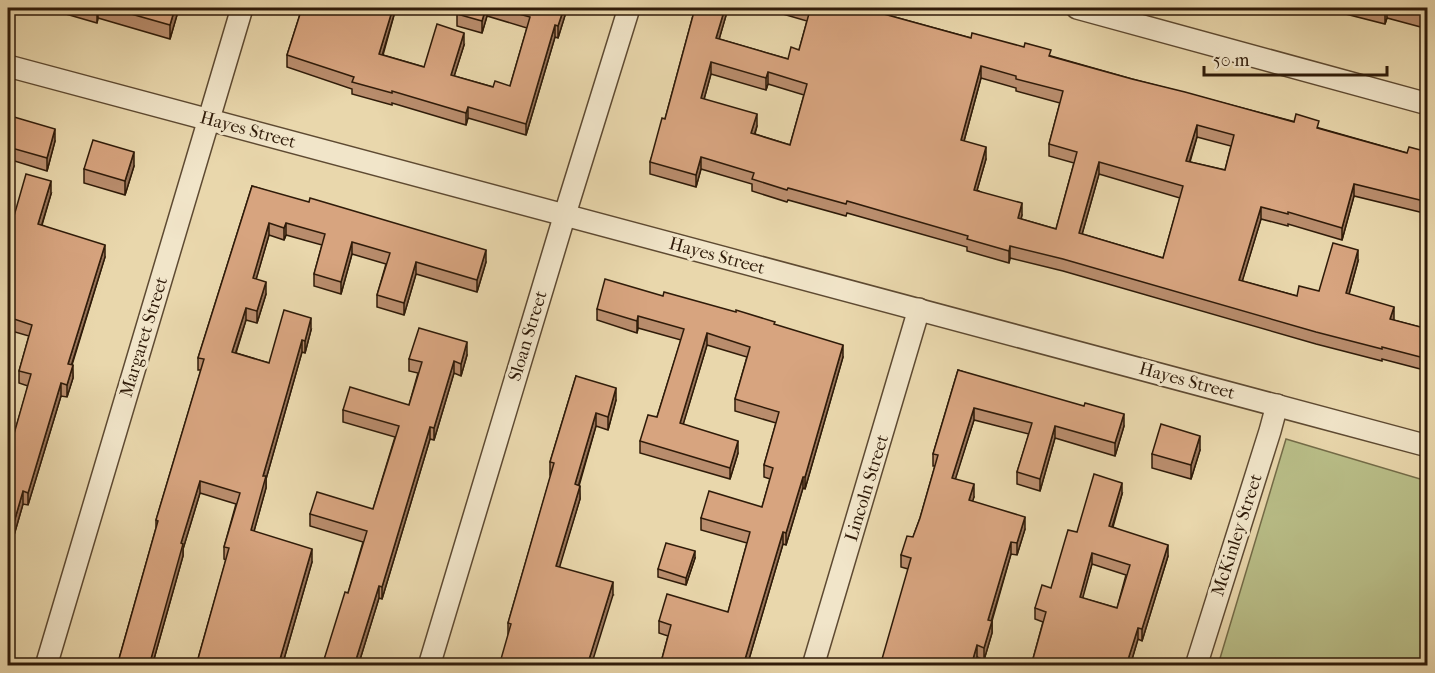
<svg xmlns="http://www.w3.org/2000/svg" width="1435" height="673" font-family="'IM FELL French Canon',serif">
  <rect width="100%" height="100%" fill="#e9d7ac"/>
  <filter id="stains"><feTurbulence type="fractalNoise" baseFrequency=".00333" numOctaves="4"/><feColorMatrix values="0 0 0 0 .2 0 0 0 0 .09 0 0 0 0 .02 0 0 0 .5 -.17"/></filter>
  <radialGradient id="worn" r=".72"><stop offset=".6" stop-color="#630" stop-opacity="0"/><stop offset="1" stop-color="#630" stop-opacity=".3"/></radialGradient>
  <polygon fill="#b9be88" stroke="#746c48" stroke-width="1.5" points="1286,439 1427,481 1427,665 1218,665"/>
  <g fill="none" stroke-linecap="round" stroke-linejoin="round">
    <defs>
      <g id="street">
        <polyline points="1077,8 1428,104"/>
        <polyline points="8,66 1428,446"/>
        <polyline points="46,666 242,8"/>
        <polyline points="429,666 565,214 629,8"/>
        <polyline points="813,666 919,309"/>
        <polyline points="1196,666 1270,431 1277,405"/>
      </g>
    </defs>
    <use href="#street" stroke="#5e4a32" stroke-width="24"/>
    <use href="#street" stroke="#f1e5c9" stroke-width="21"/>
  </g>
  <g fill="#b98d6d" stroke="#2f1b09" stroke-width="1.5" fill-rule="evenodd">
    <polygon points="45,8 179,8 170,39 98,18 97,23"/>
    <polygon points="302,8 396,8 383,55 424,67 464,45 454,76 493,87 510,86 527,28 487,16 482,33 457,26 457,14 459,8 567,8 567,9 558,38 555,37 526,135 468,118 466,125 392,103 392,105 352,94 352,89 287,67 287,55"/>
    <path d="M695,8h36l-1,4h-3l-8,27 69,20 11,-9 8,-29 -45,-13h100l109,30 80,18 81,23 187,49 88,25 21,-1v62l-74,-18 -12,44 -54,-16v2l-27,-7 -19,62 55,15 22,-5 39,-30 -9,33 44,26 35,9v42l-46,-12v2l-66,-17 -253,-73 -53,-13 -1,5 -42,-12v-4l-120,-34 -1,3 -58,-16 -1,2 -35,-11v-7l-51,-15 -5,18 -46,-13v-12l15,-43zM711,74l55,16 2,-6 36,11 -14,50 -35,-11 2,-8 -53,-27zM981,78l35,10v3l44,12 -11,41v12l25,7 -18,66 -35,-10 1,-4 -45,-25 9,-31 -22,-18zM1197,137l34,9 -6,24 -35,-8zM1099,174l81,24 -17,60 -81,-24z"/>
    <polygon points="1322,8 1428,8 1428,29 1387,18 1385,24"/>
    <polygon points="8,118 55,141 47,171 8,159"/>
    <polygon points="134,166 125,195 84,183 84,169"/>
    <polygon points="252,186 486,262 477,292 416,274 404,315 377,307 377,295 386,264 352,254 341,294 314,286 314,274 322,245 286,235 284,240 269,235 256,279 266,294 257,323 246,320 236,353 269,363 311,330 305,353 302,352 287,405 266,479 266,488 254,531 312,562 282,666 196,666 226,560 224,559 224,547 236,504 200,493 183,549 183,556 152,666 117,666 156,528 156,520 201,370 198,370 198,358"/>
    <polygon points="51,194 42,225 105,257 72,365 73,378 67,397 61,396 28,505 23,504 8,556 8,455 28,386 19,383 19,371 29,336 8,330 8,229 10,230"/>
    <polygon points="1428,240 1428,262 1425,261 1425,249"/>
    <polygon points="663,296 775,325 843,357 805,489 803,488 786,545 783,544 747,666 660,666 668,636 659,633 659,621 728,612 747,543 701,530 701,518 762,507 770,479 764,477 764,465 776,423 735,411 735,399 747,357 707,345 683,424 738,453 730,479 640,453 640,441 657,417 681,340 638,328 637,333 597,320 597,309"/>
    <polygon points="467,355 461,376 454,373 434,440 430,439 382,599 379,598 358,666 322,666 348,593 363,542 310,526 310,514 373,509 395,437 343,422 343,410 409,405 418,373 409,371 409,359"/>
    <polygon points="958,370 1124,426 1115,456 1055,438 1040,491 1017,484 1017,472 1029,434 974,420 955,479 974,497 972,501 1025,529 1017,555 1011,554 992,621 992,633 984,660 977,657 908,569 901,567 901,555 913,537 920,518 935,466 933,466 933,454"/>
    <polygon points="576,376 616,400 608,430 596,426 579,486 580,499 559,567 613,595 508,636 508,623 551,475 550,475 550,462"/>
    <polygon points="1200,450 1191,479 1152,468 1152,454"/>
    <path d="M1122,494l-9,33 55,29 -26,85 -4,-2 -8,27h-99l12,-44 -8,-3v-11l16,-20 26,-56zM1092,564l34,11 -9,33 -35,-10z"/>
    <polygon points="695,558 686,585 658,577 658,569"/>
  </g>
  <g fill="#967359" stroke="#2f1b09" stroke-width="1.5">
    <polygon points="97,8 98,8 98,18 97,23"/>
    <polygon points="175,8 179,8 170,39 170,25"/>
    <polygon points="393,8 396,8 379,66 379,54"/>
    <polygon points="486,8 487,8 487,16 482,33 482,21"/>
    <polygon points="564,8 567,8 567,9 558,38 558,26"/>
    <polygon points="725,8 727,8 727,12 716,50 716,38"/>
    <polygon points="1386,8 1387,8 1387,18 1385,24 1385,11"/>
    <polygon points="555,25 555,37 526,135 526,124"/>
    <polygon points="464,33 464,45 451,86 451,75"/>
    <polygon points="711,62 711,74 701,110 701,98"/>
    <polygon points="981,66 981,78 961,152 961,140"/>
    <polygon points="768,72 768,84 766,90 766,78"/>
    <polygon points="468,107 468,118 466,125 466,113"/>
    <polygon points="757,114 757,126 751,145 751,133"/>
    <polygon points="1197,125 1197,137 1186,173 1186,161"/>
    <polygon points="55,129 55,141 47,171 47,158"/>
    <polygon points="986,147 986,159 974,201 974,190"/>
    <polygon points="134,152 134,166 125,195 125,181"/>
    <polygon points="701,157 701,169 696,187 696,175"/>
    <polygon points="1099,162 1099,174 1079,245 1079,233"/>
    <polygon points="51,181 51,194 38,237 38,224"/>
    <polygon points="1354,184 1354,196 1342,240 1342,228"/>
    <polygon points="1022,203 1022,215 1018,230 1018,218"/>
    <polygon points="1261,207 1261,219 1239,292 1239,280"/>
    <polygon points="269,223 269,235 253,290 253,278"/>
    <polygon points="286,223 286,235 284,240 284,228"/>
    <polygon points="352,242 352,254 341,294 341,282"/>
    <polygon points="105,245 105,257 68,376 68,364"/>
    <polygon points="1010,246 1010,258 1009,263 1009,251"/>
    <polygon points="486,250 486,262 477,292 477,280"/>
    <polygon points="1358,250 1358,261 1346,305 1346,293"/>
    <polygon points="416,262 416,274 404,315 404,303"/>
    <polygon points="266,282 266,294 257,323 257,311"/>
    <polygon points="1394,307 1394,319 1390,331 1390,319"/>
    <polygon points="246,308 246,320 232,364 232,352"/>
    <polygon points="638,316 638,328 637,333 637,321"/>
    <polygon points="311,318 311,330 305,353 305,341"/>
    <polygon points="707,333 707,345 680,435 680,423"/>
    <polygon points="302,340 302,352 266,479 266,488 251,542 251,530 263,476"/>
    <polygon points="467,342 467,355 461,376 461,364"/>
    <polygon points="843,345 843,357 805,489 805,477"/>
    <polygon points="454,361 454,373 434,440 434,428"/>
    <polygon points="73,365 73,378 67,397 67,385"/>
    <polygon points="61,383 61,396 28,505 28,493"/>
    <polygon points="616,388 616,400 608,430 608,417"/>
    <polygon points="974,408 974,420 952,490 952,478"/>
    <polygon points="596,413 596,426 575,497 575,484"/>
    <polygon points="1124,414 1124,426 1115,456 1115,443"/>
    <polygon points="1055,426 1055,438 1040,491 1040,479"/>
    <polygon points="430,427 430,439 382,599 382,587"/>
    <polygon points="1200,436 1200,450 1191,479 1191,465"/>
    <polygon points="738,441 738,453 730,479 730,468"/>
    <polygon points="803,477 803,488 786,545 786,533"/>
    <polygon points="200,481 200,493 183,549 183,556 152,666 149,666 181,543"/>
    <polygon points="1122,483 1122,494 1109,537 1109,526"/>
    <polygon points="974,484 974,497 969,512 969,500"/>
    <polygon points="580,486 580,499 556,579 556,566"/>
    <polygon points="23,491 23,504 8,556 8,543"/>
    <polygon points="1025,517 1025,529 1017,555 1017,543"/>
    <polygon points="783,532 783,544 747,666 743,666"/>
    <polygon points="1011,542 1011,554 988,632 988,620"/>
    <polygon points="1168,545 1168,556 1142,641 1142,629"/>
    <polygon points="312,549 312,562 282,666 278,666"/>
    <polygon points="695,551 695,558 686,585 686,578"/>
    <polygon points="1092,553 1092,564 1080,608 1080,597"/>
    <polygon points="613,582 613,595 591,666 587,666"/>
    <polygon points="379,586 379,598 358,666 354,666"/>
    <polygon points="992,621 992,633 984,660 984,648"/>
    <polygon points="1138,628 1138,639 1130,666 1126,666"/>
    <polygon points="977,645 977,657 974,666 971,666"/>
  </g>
  <g fill="#d7a47f" stroke="#2f1b09" stroke-width="1.5" fill-rule="evenodd">
    <polygon points="110,8 175,8 170,25"/>
    <polygon points="302,8 393,8 379,54 424,67 437,24 464,33 451,75 493,87 495,81 510,86 530,17 497,8 564,8 558,26 555,25 526,124 468,107 466,113 392,91 392,93 352,82 354,77 287,55"/>
    <polygon points="459,8 486,8 482,21 457,14"/>
    <path d="M695,8h30l-9,30 72,21 3,-12 8,3 11,-40 -7,-2h59l109,30 1,-5 52,14 1,-4 26,7 -2,6 83,23 53,13 109,30 2,-8 23,7 -2,7 90,25 2,-6 19,5v50l-74,-18 -12,44 -54,-16v2l-27,-7 -22,73 58,16 2,-10 20,5 14,-48 25,7 -12,43 48,14 -4,12 38,10v30l-46,-12v2l-66,-17 -253,-73 -53,-13 -1,5 -42,-12 1,-3 -121,-35 -1,3 -58,-16 -1,2 -35,-11 2,-6 -53,-16 -5,18 -46,-13 12,-44 3,1zM711,62l55,16 2,-6 39,12 -17,61 -39,-12 6,-19 -56,-16zM981,66l35,10v3l47,12 -14,53 28,8 -21,77 -38,-11 4,-15 -48,-13 12,-43 -25,-7zM1197,125l37,10 -9,35 -39,-9zM1099,162l84,24 -20,72 -84,-25z"/>
    <polygon points="1373,8 1386,8 1385,11"/>
    <polygon points="1398,8 1428,8 1428,16"/>
    <polygon points="14,117 55,129 47,158 8,147 8,118 13,120"/>
    <polygon points="93,140 134,152 125,181 84,169"/>
    <polygon points="26,174 51,181 38,224 105,245 68,364 73,365 67,385 61,383 28,493 23,491 8,543 8,455 31,374 19,371 32,325 8,317 8,229 10,230"/>
    <polygon points="252,186 309,202 310,198 486,250 477,280 416,262 404,303 377,295 390,253 352,242 341,282 314,274 325,234 286,223 284,228 269,223 253,278 266,282 257,311 246,308 232,352 269,363 284,310 311,318 305,341 302,340 287,393 263,476 266,476 251,530 312,549 278,666 196,666 229,548 224,547 240,493 200,481 181,543 183,544 149,666 117,666 158,521 156,520 204,359 198,358"/>
    <polygon points="1428,240 1428,250 1425,249"/>
    <polygon points="605,279 663,296 664,292 736,312 736,310 775,322 774,324 843,345 805,477 803,477 786,533 783,532 743,666 660,666 671,625 659,621 667,594 728,612 750,532 701,518 709,491 762,507 773,468 764,465 779,412 735,399 750,347 707,333 680,423 738,441 730,468 640,441 648,415 657,417 684,329 638,316 637,321 597,309"/>
    <polygon points="419,328 467,342 461,364 454,361 434,428 430,427 382,587 379,586 354,666 322,666 345,592 348,593 367,531 310,514 317,492 373,509 399,426 343,410 350,387 409,405 422,362 409,359"/>
    <polygon points="958,370 1084,406 1085,403 1124,414 1115,443 1055,426 1040,479 1017,472 1032,423 974,408 952,478 974,484 969,500 1025,517 1017,543 1011,542 988,620 992,621 984,648 977,645 971,666 880,666 911,558 901,555 907,536 913,537 920,518 938,455 933,454"/>
    <polygon points="576,376 616,388 608,417 596,413 575,484 580,486 556,566 613,582 587,666 499,666 511,624 508,623 554,463 550,462"/>
    <polygon points="1161,424 1200,436 1191,465 1152,454"/>
    <path d="M1094,474l28,9 -13,43 59,19 -26,84 -4,-1 -12,38h-95l15,-54 -11,-4 7,-23 9,3 17,-58 9,2zM1092,553l38,12 -13,43 -37,-11z"/>
    <polygon points="666,543 695,551 686,578 658,569"/>
  </g>
  <g text-anchor="middle" dominant-baseline="central" stroke-width="6" stroke-linejoin="round" paint-order="stroke">
    <g font-size="18" fill="#2f1b09" stroke="#f1e5c9">
      <text transform="translate(248 130) rotate(15)">Hayes Street</text>
      <text transform="translate(717 256) rotate(15)">Hayes Street</text>
      <text transform="translate(528 336) rotate(-73)">Sloan Street</text>
      <text transform="translate(144 337) rotate(-73)">Margaret Street</text>
      <text transform="translate(1187 381) rotate(15)">Hayes Street</text>
      <text transform="translate(867 488) rotate(-73)">Lincoln Street</text>
      <text transform="translate(1237 535) rotate(-72)">McKinley Street</text>
    </g>
  </g>
  <rect width="1435" height="673" fill="none" stroke="#e9d7ac" stroke-width="30"/>
  <rect x="9" y="9" width="1417" height="655" fill="none" stroke="#2f1b09" stroke-width="3"/>
  <rect x="15" y="15" width="1405" height="643" fill="none" stroke="#2f1b09" stroke-width="1.5"/>
  <path d="M1204 66v9h183v-9" fill="none" stroke="#2f1b09" stroke-width="3"/>
  <text x="1213" y="66" font-size="18" fill="#2f1b09" stroke="#f1e5c9" stroke-width="4.5" paint-order="stroke">50 m</text>
  <rect width="100%" height="100%" filter="url(#stains)"/>
  <rect width="100%" height="100%" fill="url(#worn)"/>
</svg>
